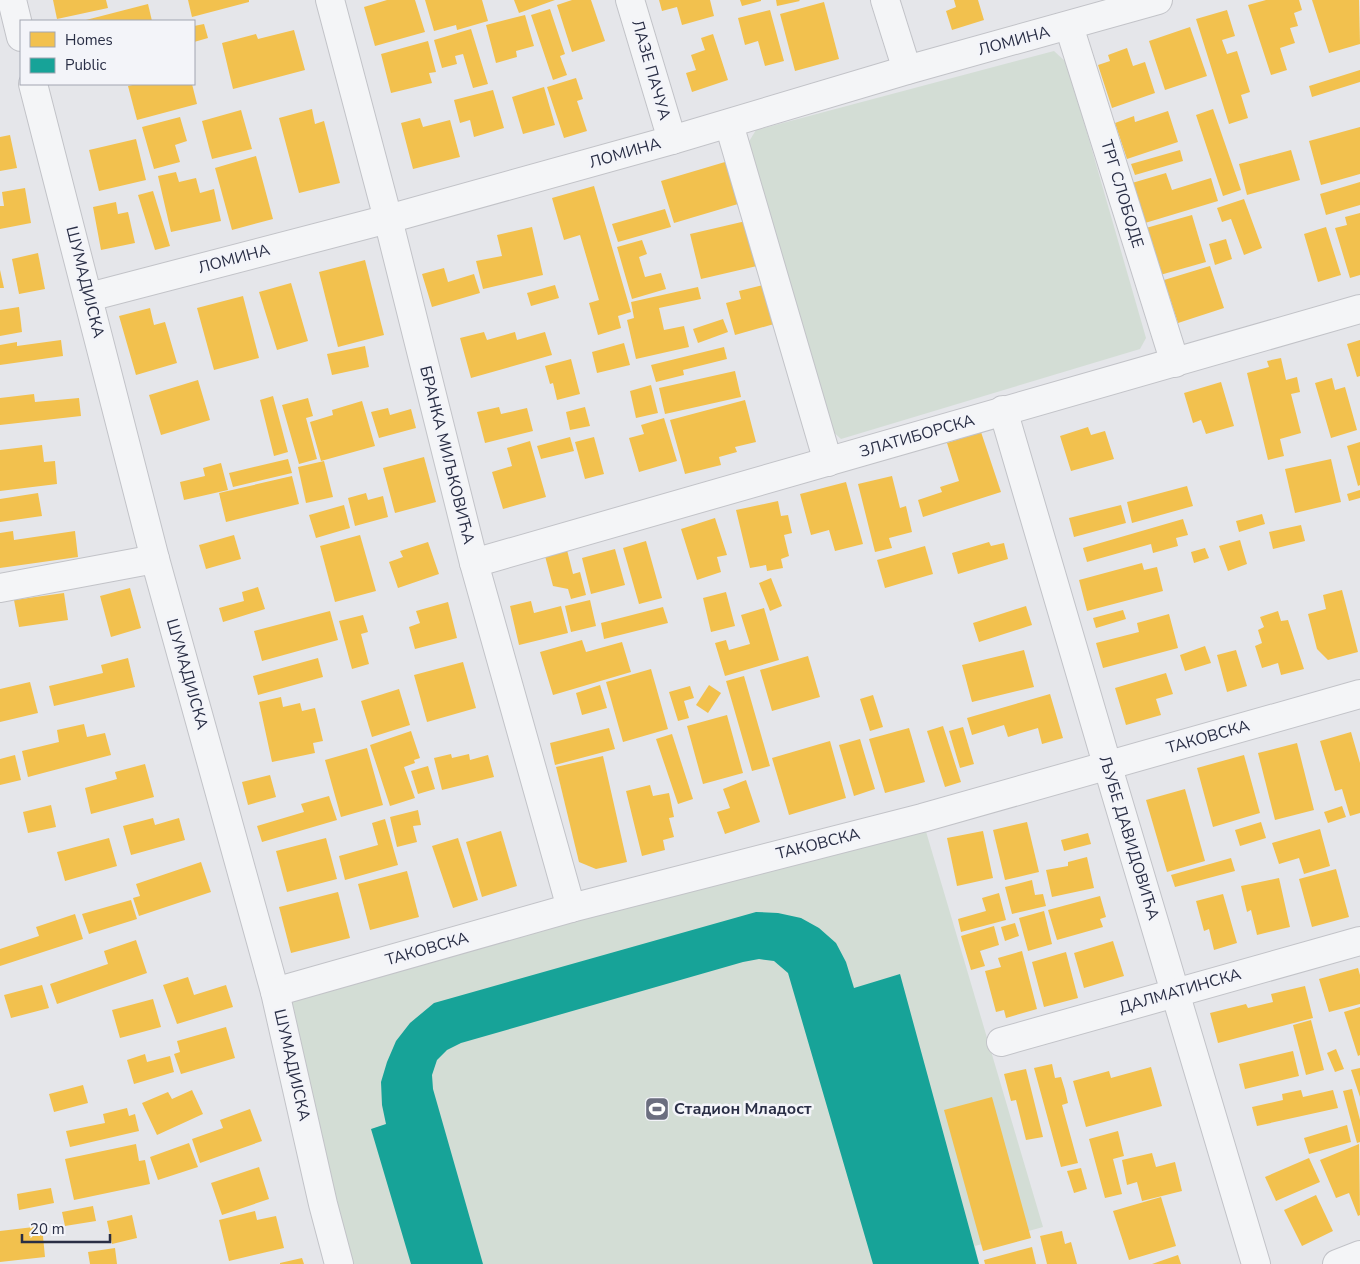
<svg xmlns="http://www.w3.org/2000/svg" width="1360" height="1264" font-family="'Nunito Sans',sans-serif">
  <rect width="100%" height="100%" fill="#e5e6ea"/>
  <g fill="#d3ddd5">
    <polygon points="1054,51 1067,63 1146,338 1140,349 841,439 830,429 745,148 756,130"/>
    <polygon points="922,818 1043,1227 975,1246 979,1264 343,1264 275,992"/>
  </g>
  <g fill="#f2c14e">
    <polygon points="53,0 106,0 108,8 57,19"/>
    <polygon points="188,0 249,0 249,2 192,17"/>
    <polygon points="387,0 415,0 425,32 375,46 364,7"/>
    <polygon points="425,0 482,0 488,21 457,30 456,25 434,31"/>
    <polygon points="514,0 555,0 519,13"/>
    <polygon points="572,0 591,0 605,41 572,52 557,5"/>
    <polygon points="659,0 710,0 714,16 682,25 677,7 662,11"/>
    <polygon points="740,0 761,0 761,1 742,6"/>
    <polygon points="776,0 799,0 800,1 777,6"/>
    <polygon points="954,0 978,0 984,20 952,30 946,11 956,7"/>
    <polygon points="1266,0 1299,0 1302,10 1294,13 1298,26 1290,28 1295,43 1280,48 1287,70 1271,75 1248,5"/>
    <polygon points="1312,0 1359,0 1360,44 1329,53"/>
    <polygon points="824,2 839,59 795,71 780,14"/>
    <polygon points="148,4 152,21 82,21"/>
    <polygon points="550,9 565,54 560,56 567,75 553,80 531,15"/>
    <polygon points="770,10 784,61 765,66 758,41 745,45 738,18"/>
    <polygon points="1227,10 1235,36 1222,40 1227,54 1237,51 1250,92 1241,95 1248,118 1229,124 1196,19"/>
    <polygon points="525,15 534,46 516,51 517,57 496,63 486,25"/>
    <polygon points="204,24 208,38 194,42 194,26"/>
    <polygon points="1190,27 1207,76 1165,90 1149,41"/>
    <polygon points="471,29 488,84 473,88 463,54 455,56 457,64 442,68 434,40"/>
    <polygon points="294,30 305,70 233,89 222,43 256,34 258,39"/>
    <polygon points="713,34 728,80 692,92 686,73 696,70 691,55 705,50 701,38"/>
    <polygon points="428,41 436,72 429,73 432,83 391,93 381,54"/>
    <polygon points="1127,48 1133,66 1145,62 1155,93 1112,108 1098,65 1110,61 1108,55"/>
    <polygon points="1360,70 1360,82 1312,97 1309,86"/>
    <polygon points="576,78 583,99 577,101 587,131 564,138 547,87"/>
    <polygon points="137,84 192,84 197,104 137,120 128,86"/>
    <polygon points="544,87 555,125 523,134 512,97"/>
    <polygon points="493,90 504,128 474,137 470,120 460,123 454,100"/>
    <polygon points="312,109 315,124 324,121 340,183 299,193 279,118"/>
    <polygon points="1213,109 1241,190 1223,196 1196,115"/>
    <polygon points="241,110 252,149 212,159 202,121"/>
    <polygon points="1168,111 1178,142 1127,159 1115,123 1134,116 1135,122"/>
    <polygon points="180,117 187,141 175,145 180,162 154,169 142,127"/>
    <polygon points="420,118 423,127 450,120 460,157 413,169 401,123"/>
    <polygon points="1360,127 1360,174 1321,185 1309,141"/>
    <polygon points="10,135 17,168 0,171 0,137"/>
    <polygon points="136,139 146,180 99,191 89,150"/>
    <polygon points="1180,150 1183,161 1135,175 1131,164"/>
    <polygon points="1291,150 1300,180 1247,195 1239,164"/>
    <polygon points="256,156 273,219 232,230 215,168"/>
    <polygon points="725,162 738,204 674,223 661,181"/>
    <polygon points="176,172 179,182 196,178 200,193 214,189 221,221 171,232 158,176"/>
    <polygon points="1166,173 1172,190 1211,178 1218,201 1145,223 1132,183"/>
    <polygon points="1360,182 1360,205 1326,215 1320,194"/>
    <polygon points="594,186 631,312 618,316 621,328 598,335 589,303 599,300 580,235 564,240 552,198"/>
    <polygon points="25,188 31,223 0,229 0,206 4,206 2,192"/>
    <polygon points="153,191 170,246 155,250 138,195"/>
    <polygon points="1244,199 1262,248 1244,255 1231,219 1222,222 1217,208"/>
    <polygon points="116,202 118,214 128,212 135,243 101,250 93,207"/>
    <polygon points="665,209 671,227 618,242 612,224"/>
    <polygon points="1360,213 1360,275 1350,278 1335,228 1347,225 1345,217"/>
    <polygon points="1192,215 1206,262 1160,275 1146,228"/>
    <polygon points="746,221 757,266 701,279 690,234"/>
    <polygon points="532,227 543,275 483,289 476,261 502,256 497,235"/>
    <polygon points="1326,227 1341,275 1318,282 1304,234"/>
    <polygon points="1226,239 1232,259 1215,265 1209,244"/>
    <polygon points="642,240 647,254 639,257 645,277 661,273 666,289 632,299 617,247"/>
    <polygon points="38,253 45,289 19,294 12,259"/>
    <polygon points="365,260 384,335 338,347 319,272"/>
    <polygon points="1210,266 1224,308 1178,323 1164,280"/>
    <polygon points="444,268 448,282 474,274 480,293 432,307 422,274"/>
    <polygon points="0,270 4,288 0,288"/>
    <polygon points="291,283 308,341 277,350 259,292"/>
    <polygon points="555,285 559,298 531,306 527,293"/>
    <polygon points="763,285 774,324 735,335 726,303 741,299 739,291"/>
    <polygon points="698,287 701,299 659,308 664,330 684,326 689,347 636,359 627,320 634,318 631,302"/>
    <polygon points="243,296 259,358 214,370 197,308"/>
    <polygon points="19,307 22,332 0,336 0,310"/>
    <polygon points="150,308 154,325 165,322 177,363 136,375 119,316"/>
    <polygon points="723,319 728,332 698,343 693,329"/>
    <polygon points="484,332 487,340 515,332 517,340 545,332 552,355 471,378 460,338"/>
    <polygon points="61,340 63,356 0,365 0,345 17,342 17,346"/>
    <polygon points="1360,340 1360,376 1357,377 1347,344"/>
    <polygon points="624,343 630,365 597,373 592,352"/>
    <polygon points="365,346 369,367 332,375 327,354"/>
    <polygon points="724,347 727,359 683,370 684,375 656,382 651,365"/>
    <polygon points="1281,358 1286,380 1297,377 1300,392 1291,394 1301,433 1280,439 1284,456 1268,460 1247,373 1269,367 1267,361"/>
    <polygon points="571,359 580,394 557,400 553,383 550,384 545,366"/>
    <polygon points="735,371 741,397 665,414 659,388"/>
    <polygon points="1332,378 1335,390 1345,387 1357,430 1331,438 1315,383"/>
    <polygon points="198,380 210,420 161,435 149,395"/>
    <polygon points="1221,382 1234,426 1206,434 1201,420 1193,423 1184,393"/>
    <polygon points="651,385 658,413 636,418 630,391"/>
    <polygon points="34,394 35,402 79,398 81,416 0,425 0,398"/>
    <polygon points="273,396 288,452 274,456 260,400"/>
    <polygon points="308,398 313,416 306,418 317,459 299,464 282,405"/>
    <polygon points="745,400 756,442 735,447 737,452 719,457 721,465 685,474 670,420"/>
    <polygon points="362,401 375,446 321,461 310,422 333,415 332,410"/>
    <polygon points="499,407 501,414 527,408 533,431 485,443 477,412"/>
    <polygon points="585,407 590,426 570,430 566,412"/>
    <polygon points="388,408 390,415 411,409 416,428 379,438 371,412"/>
    <polygon points="664,418 677,461 639,472 629,438 644,434 641,425"/>
    <polygon points="1088,427 1091,435 1105,431 1114,459 1071,471 1060,436"/>
    <polygon points="981,432 1001,492 923,517 918,500 942,492 940,487 959,481 947,443"/>
    <polygon points="570,437 574,451 541,459 537,446"/>
    <polygon points="594,437 604,474 585,479 575,442"/>
    <polygon points="530,441 546,497 503,509 492,472 512,466 507,448"/>
    <polygon points="1360,442 1360,485 1358,486 1347,446"/>
    <polygon points="42,445 44,462 55,461 57,484 0,491 0,450"/>
    <polygon points="424,457 436,502 395,513 383,468"/>
    <polygon points="288,459 292,473 233,487 229,473"/>
    <polygon points="1331,459 1341,502 1295,513 1285,469"/>
    <polygon points="324,461 333,497 306,503 298,467"/>
    <polygon points="221,463 228,490 184,500 180,482 205,476 203,468"/>
    <polygon points="292,476 299,504 226,522 219,493"/>
    <polygon points="892,476 900,508 906,506 912,532 889,538 892,548 875,552 858,484"/>
    <polygon points="846,482 863,544 835,551 829,530 811,535 800,494"/>
    <polygon points="1187,486 1193,506 1132,523 1127,502"/>
    <polygon points="1360,490 1360,498 1349,501 1347,494"/>
    <polygon points="38,493 42,516 0,522 0,499"/>
    <polygon points="366,493 368,500 383,496 388,517 355,526 348,498"/>
    <polygon points="778,501 781,516 788,515 792,533 784,535 789,556 781,559 783,568 767,571 766,565 750,568 736,510"/>
    <polygon points="344,505 350,528 316,538 309,515"/>
    <polygon points="1121,505 1126,523 1074,537 1069,518"/>
    <polygon points="1262,514 1265,524 1239,532 1236,521"/>
    <polygon points="715,518 727,555 717,557 721,572 697,580 681,529"/>
    <polygon points="1183,519 1188,535 1176,538 1178,546 1153,553 1151,544 1087,562 1083,548"/>
    <polygon points="1301,525 1305,541 1273,549 1269,532"/>
    <polygon points="13,531 14,540 75,531 78,557 0,568 0,533"/>
    <polygon points="234,535 241,559 206,569 199,545"/>
    <polygon points="360,535 376,591 335,602 320,546"/>
    <polygon points="1240,540 1247,564 1228,571 1219,546"/>
    <polygon points="646,541 662,598 639,604 623,548"/>
    <polygon points="428,542 439,574 398,588 389,562 403,557 400,551"/>
    <polygon points="989,542 991,546 1004,543 1008,559 958,574 952,553"/>
    <polygon points="925,546 933,574 885,588 877,560"/>
    <polygon points="1205,548 1209,558 1194,563 1191,552"/>
    <polygon points="615,549 625,585 591,594 582,558"/>
    <polygon points="567,550 573,574 580,572 586,595 571,599 568,589 553,586 545,556"/>
    <polygon points="1142,563 1144,570 1157,567 1163,591 1087,611 1079,580"/>
    <polygon points="771,578 782,606 770,611 759,583"/>
    <polygon points="258,587 265,609 223,622 219,608 244,601 242,592"/>
    <polygon points="130,588 141,628 111,637 100,596"/>
    <polygon points="1342,590 1358,652 1328,660 1317,649 1308,614 1326,609 1323,595"/>
    <polygon points="726,592 735,626 711,632 703,598"/>
    <polygon points="64,593 68,620 19,627 14,600"/>
    <polygon points="590,600 596,626 571,632 565,606"/>
    <polygon points="531,601 534,613 561,606 568,633 519,645 510,606"/>
    <polygon points="448,602 457,638 415,649 409,627 420,623 416,611"/>
    <polygon points="1026,606 1032,625 979,642 973,623"/>
    <polygon points="663,607 668,623 604,639 601,623"/>
    <polygon points="764,608 779,660 725,676 715,643 726,640 729,650 750,644 741,615"/>
    <polygon points="1123,610 1126,619 1096,628 1093,618"/>
    <polygon points="330,611 338,640 262,661 254,631"/>
    <polygon points="1278,611 1281,621 1288,620 1304,669 1281,675 1278,663 1262,668 1255,646 1262,643 1258,630 1264,627 1260,617"/>
    <polygon points="1169,614 1178,648 1103,668 1096,643 1139,632 1137,623"/>
    <polygon points="363,615 368,632 361,634 369,664 352,669 339,621"/>
    <polygon points="582,640 586,652 622,642 631,672 553,695 540,652"/>
    <polygon points="1205,646 1211,663 1185,671 1180,655"/>
    <polygon points="1024,650 1034,687 972,702 962,665"/>
    <polygon points="1236,650 1247,686 1227,692 1217,655"/>
    <polygon points="808,656 820,697 772,711 760,670"/>
    <polygon points="128,658 135,687 54,706 49,686 103,673 101,665"/>
    <polygon points="318,658 323,677 258,695 253,676"/>
    <polygon points="463,662 476,708 427,722 414,675"/>
    <polygon points="651,669 668,729 623,742 606,682"/>
    <polygon points="1166,673 1173,694 1156,699 1161,715 1126,725 1115,688"/>
    <polygon points="744,676 770,766 752,771 726,681"/>
    <polygon points="30,682 38,713 0,722 0,689"/>
    <polygon points="600,685 607,708 582,715 576,693"/>
    <polygon points="709,685 721,693 708,713 696,705"/>
    <polygon points="690,686 694,698 684,701 689,718 678,721 669,692"/>
    <polygon points="399,689 410,725 372,737 361,701"/>
    <polygon points="1050,694 1063,738 1042,744 1038,728 1008,737 1004,725 972,735 967,718"/>
    <polygon points="873,695 883,727 870,731 860,699"/>
    <polygon points="281,697 283,707 300,703 302,711 315,708 323,741 313,743 315,753 272,762 259,702"/>
    <polygon points="727,715 743,773 703,784 687,726"/>
    <polygon points="84,724 87,737 105,733 111,755 28,777 22,751 59,742 57,730"/>
    <polygon points="943,726 961,782 945,787 927,731"/>
    <polygon points="963,727 974,764 960,768 949,731"/>
    <polygon points="609,728 615,749 555,765 550,743"/>
    <polygon points="909,728 925,782 885,793 869,739"/>
    <polygon points="411,731 420,758 414,760 415,763 404,767 415,798 390,806 370,745"/>
    <polygon points="1351,732 1360,763 1360,813 1350,816 1342,789 1335,791 1320,741"/>
    <polygon points="672,734 693,799 678,804 656,739"/>
    <polygon points="860,739 875,789 854,796 839,745"/>
    <polygon points="830,741 846,798 789,815 772,758"/>
    <polygon points="1297,743 1314,810 1275,820 1258,753"/>
    <polygon points="367,748 383,805 341,817 325,760"/>
    <polygon points="451,754 452,758 469,754 470,760 488,755 494,777 442,790 434,758"/>
    <polygon points="15,755 21,780 0,785 0,759"/>
    <polygon points="1244,755 1260,813 1213,827 1197,768"/>
    <polygon points="603,756 627,862 596,869 579,862 556,767"/>
    <polygon points="145,764 154,797 91,814 85,788 117,779 115,772"/>
    <polygon points="428,766 435,789 418,794 411,771"/>
    <polygon points="270,775 276,797 248,805 242,782"/>
    <polygon points="746,780 760,822 725,834 717,812 730,808 723,789"/>
    <polygon points="650,785 653,796 669,793 674,817 669,818 674,837 663,840 665,850 642,856 626,791"/>
    <polygon points="1185,789 1205,861 1167,872 1146,800"/>
    <polygon points="329,796 337,820 262,842 257,826 304,812 301,804"/>
    <polygon points="51,805 56,827 28,833 23,812"/>
    <polygon points="1342,806 1346,817 1328,823 1324,812"/>
    <polygon points="418,810 421,825 413,826 417,842 397,847 390,817"/>
    <polygon points="153,818 155,825 179,818 185,840 131,855 123,826"/>
    <polygon points="385,819 398,865 345,880 339,856 378,845 372,823"/>
    <polygon points="1027,822 1039,872 1005,880 993,830"/>
    <polygon points="1261,822 1266,838 1240,846 1235,830"/>
    <polygon points="1320,829 1330,866 1304,874 1299,858 1279,864 1272,843"/>
    <polygon points="501,831 517,886 482,897 466,842"/>
    <polygon points="983,831 993,878 957,886 947,838"/>
    <polygon points="1088,833 1091,844 1064,851 1061,840"/>
    <polygon points="109,838 117,866 65,881 57,852"/>
    <polygon points="326,838 337,879 287,892 276,851"/>
    <polygon points="458,838 478,900 453,908 432,846"/>
    <polygon points="1087,857 1094,888 1052,897 1046,870 1068,866 1068,862"/>
    <polygon points="1231,858 1235,871 1175,887 1171,875"/>
    <polygon points="201,862 211,892 139,916 133,898 140,896 136,884"/>
    <polygon points="1336,869 1349,917 1312,927 1299,879"/>
    <polygon points="407,871 419,917 370,930 358,884"/>
    <polygon points="1279,878 1290,927 1257,935 1251,910 1247,912 1241,886"/>
    <polygon points="1032,880 1035,895 1043,894 1046,906 1012,914 1005,887"/>
    <polygon points="338,892 350,938 291,953 279,907"/>
    <polygon points="999,893 1006,920 961,932 958,919 986,911 982,898"/>
    <polygon points="1223,894 1237,943 1214,950 1209,929 1204,931 1196,901"/>
    <polygon points="1100,896 1106,917 1100,919 1103,927 1057,940 1048,910"/>
    <polygon points="131,900 137,919 89,934 82,914"/>
    <polygon points="1044,911 1052,944 1028,951 1019,918"/>
    <polygon points="75,914 83,939 0,966 0,949 39,936 36,927"/>
    <polygon points="1015,923 1019,936 1005,941 1001,927"/>
    <polygon points="994,926 999,945 980,951 985,966 971,970 961,936"/>
    <polygon points="136,940 147,973 57,1004 50,984 108,964 104,951"/>
    <polygon points="1113,941 1124,976 1084,988 1074,953"/>
    <polygon points="1022,951 1037,1009 1006,1018 1004,1010 996,1012 985,971 1001,967 998,958"/>
    <polygon points="1066,952 1078,998 1044,1007 1032,962"/>
    <polygon points="1358,968 1360,975 1360,1004 1329,1012 1319,979"/>
    <polygon points="188,977 194,995 226,985 233,1007 177,1024 163,985"/>
    <polygon points="42,985 49,1008 11,1018 4,995"/>
    <polygon points="1305,986 1313,1018 1218,1043 1210,1013 1246,1004 1248,1008 1273,1002 1271,994"/>
    <polygon points="153,999 161,1027 120,1038 112,1010"/>
    <polygon points="1360,1007 1360,1055 1358,1056 1344,1012"/>
    <polygon points="1311,1020 1324,1070 1306,1075 1293,1025"/>
    <polygon points="226,1027 235,1058 181,1074 174,1054 180,1052 177,1041"/>
    <polygon points="1336,1049 1344,1069 1335,1072 1327,1053"/>
    <polygon points="1293,1051 1299,1076 1245,1089 1239,1064"/>
    <polygon points="145,1054 147,1062 170,1056 174,1072 134,1084 127,1060"/>
    <polygon points="1052,1064 1055,1078 1061,1077 1065,1090 1068,1103 1062,1105 1078,1163 1061,1167 1034,1068"/>
    <polygon points="1151,1067 1162,1106 1086,1127 1073,1081 1109,1071 1111,1078"/>
    <polygon points="1360,1068 1360,1097 1351,1070"/>
    <polygon points="1026,1069 1043,1137 1026,1140 1016,1100 1011,1101 1004,1074"/>
    <polygon points="83,1085 88,1103 54,1112 49,1094"/>
    <polygon points="1352,1089 1360,1120 1360,1142 1357,1143 1343,1091"/>
    <polygon points="192,1090 203,1114 157,1135 142,1103 168,1092 172,1099"/>
    <polygon points="1301,1090 1303,1097 1333,1090 1338,1108 1257,1126 1252,1107 1283,1100 1282,1094"/>
    <polygon points="992,1097 1031,1238 983,1251 944,1110"/>
    <polygon points="127,1108 129,1116 135,1114 139,1131 70,1147 66,1131 105,1123 103,1114"/>
    <polygon points="250,1109 262,1141 200,1163 192,1139 223,1128 220,1120"/>
    <polygon points="1347,1125 1351,1142 1309,1154 1304,1138"/>
    <polygon points="1118,1131 1124,1156 1113,1159 1122,1194 1105,1198 1089,1139"/>
    <polygon points="189,1143 198,1167 158,1180 150,1157"/>
    <polygon points="136,1144 139,1161 145,1160 150,1184 74,1200 65,1159"/>
    <polygon points="1359,1144 1360,1215 1358,1216 1349,1193 1336,1198 1320,1160"/>
    <polygon points="1152,1153 1156,1167 1175,1162 1182,1191 1142,1201 1137,1182 1127,1185 1122,1160"/>
    <polygon points="1309,1158 1320,1182 1276,1201 1265,1177"/>
    <polygon points="259,1167 269,1199 222,1215 211,1183"/>
    <polygon points="1081,1168 1087,1189 1074,1193 1067,1171"/>
    <polygon points="51,1188 54,1203 19,1210 17,1194"/>
    <polygon points="1316,1195 1333,1231 1302,1246 1284,1210"/>
    <polygon points="1161,1197 1176,1246 1129,1260 1113,1211"/>
    <polygon points="93,1206 96,1221 65,1226 62,1212"/>
    <polygon points="255,1211 257,1220 276,1216 284,1248 229,1261 219,1220"/>
    <polygon points="132,1215 137,1238 112,1244 107,1221"/>
    <polygon points="42,1226 45,1257 0,1262 0,1231"/>
    <polygon points="1062,1231 1065,1244 1071,1242 1077,1264 1047,1264 1040,1236"/>
    <polygon points="1032,1247 1036,1264 985,1264 984,1260"/>
    <polygon points="115,1248 117,1264 90,1264 88,1252"/>
    <polygon points="1178,1255 1181,1264 1152,1264"/>
    <polygon points="302,1258 304,1264 280,1264 280,1263"/>
  </g>
  <polygon fill="#17a398" points="756,912 778,913 801,918 819,928 836,943 846,962 854,988 900,974 979,1264 873,1264 788,973 774,961 759,959 743,962 461,1043 447,1050 437,1060 432,1075 433,1089 483,1264 411,1264 371,1129 386,1124 382,1105 381,1082 387,1062 396,1041 410,1023 434,1003"/>
  <g fill="none" stroke-linecap="round" stroke-linejoin="round">
    <defs>
      <g id="minor">
        <polyline points="12,0 21,37"/>
        <polyline points="330,0 388,219 474,563 571,908"/>
        <polyline points="630,0 672,140"/>
        <polyline points="885,0 907,70"/>
        <polyline points="1069,26 1175,363"/>
        <polyline points="33,84 155,559 275,992 323,1204 339,1264"/>
        <polyline points="729,124 828,462"/>
        <polyline points="89,297 388,219 672,140 907,70 1158,0"/>
        <polyline points="1003,410 1107,764 1256,1264"/>
        <polyline points="474,563 1360,309"/>
        <polyline points="0,588 155,559"/>
        <polyline points="275,992 571,908 922,818 1360,694"/>
        <polyline points="1001,1042 1360,941"/>
        <polyline points="1337,1264 1360,1255"/>
      </g>
    </defs>
    <use href="#minor" stroke="#c2c3c8" stroke-width="30"/>
    <use href="#minor" stroke="#f4f5f7" stroke-width="28"/>
  </g>
  <defs>
    <symbol id="stadium-square" viewBox="-11 -11 22 22"><rect x="-9" y="-9" width="18" height="18" rx="4" fill="#6b6e7f" stroke="#f3f4f9"/><path d="M0-5a6.5 5 0 1 0 0 10a6.5 5 0 1 0 0-10ZM-3.5-1.8h7v3.6h-7Z" fill="#fff"/></symbol>
  </defs>
  <g fill-rule="evenodd">
    <use href="#stadium-square" x="643" y="1095" width="28" height="28"/>
  </g>
  <g text-anchor="middle" dominant-baseline="central" stroke-width="5" stroke-linejoin="round" paint-order="stroke">
    <g font-size="16" fill="#292e45" stroke="#f3f4f9">
      <text transform="translate(1014 41) rotate(-15)">ЛОМИНА</text>
      <text transform="translate(651 70) rotate(74)">ЛАЗЕ ПАЧУА</text>
      <text transform="translate(625 153) rotate(-16)">ЛОМИНА</text>
      <text transform="translate(1122 194) rotate(73)">ТРГ СЛОБОДЕ</text>
      <text transform="translate(234 259) rotate(-15)">ЛОМИНА</text>
      <text transform="translate(85 282) rotate(76)">ШУМАДИЈСКА</text>
      <text transform="translate(917 436) rotate(-16)">ЗЛАТИБОРСКА</text>
      <text transform="translate(447 455) rotate(76)">БРАНКА МИЉКОВИЋА</text>
      <text transform="translate(187 674) rotate(74)">ШУМАДИЈСКА</text>
      <text transform="translate(1208 737) rotate(-16)">ТАКОВСКА</text>
      <text transform="translate(1129 838) rotate(73)">ЉУБЕ ДАВИДОВИЋА</text>
      <text transform="translate(818 844) rotate(-14)">ТАКОВСКА</text>
      <text transform="translate(427 949) rotate(-16)">ТАКОВСКА</text>
      <text transform="translate(1180 991) rotate(-16)">ДАЛМАТИНСКА</text>
      <text transform="translate(292 1065) rotate(77)">ШУМАДИЈСКА</text>
    </g>
    <g font-size="16" font-weight="bold" fill="#292e45" stroke="#f3f4f9" text-anchor="start">
      <text x="674" y="1109">Стадион Младост</text>
    </g>
  </g>
  <rect x="20" y="20" width="175" height="65" fill="#f3f4f9" stroke="#a2a5b1"/>
  <rect x="30" y="32" width="25" height="15" fill="#f2c14e" stroke="#a2a5b1"/>
  <text x="65" y="45" font-size="15" fill="#292e45">Homes</text>
  <rect x="30" y="58" width="25" height="15" fill="#17a398" stroke="#a2a5b1"/>
  <text x="65" y="70" font-size="15" fill="#292e45">Public</text>
  <path d="M22 1234v8h88v-8" fill="none" stroke="#292e45" stroke-width="2.5"/>
  <text x="30" y="1234" font-size="15" fill="#292e45" stroke="#f3f4f9" stroke-width="4" paint-order="stroke">20 m</text>
</svg>
